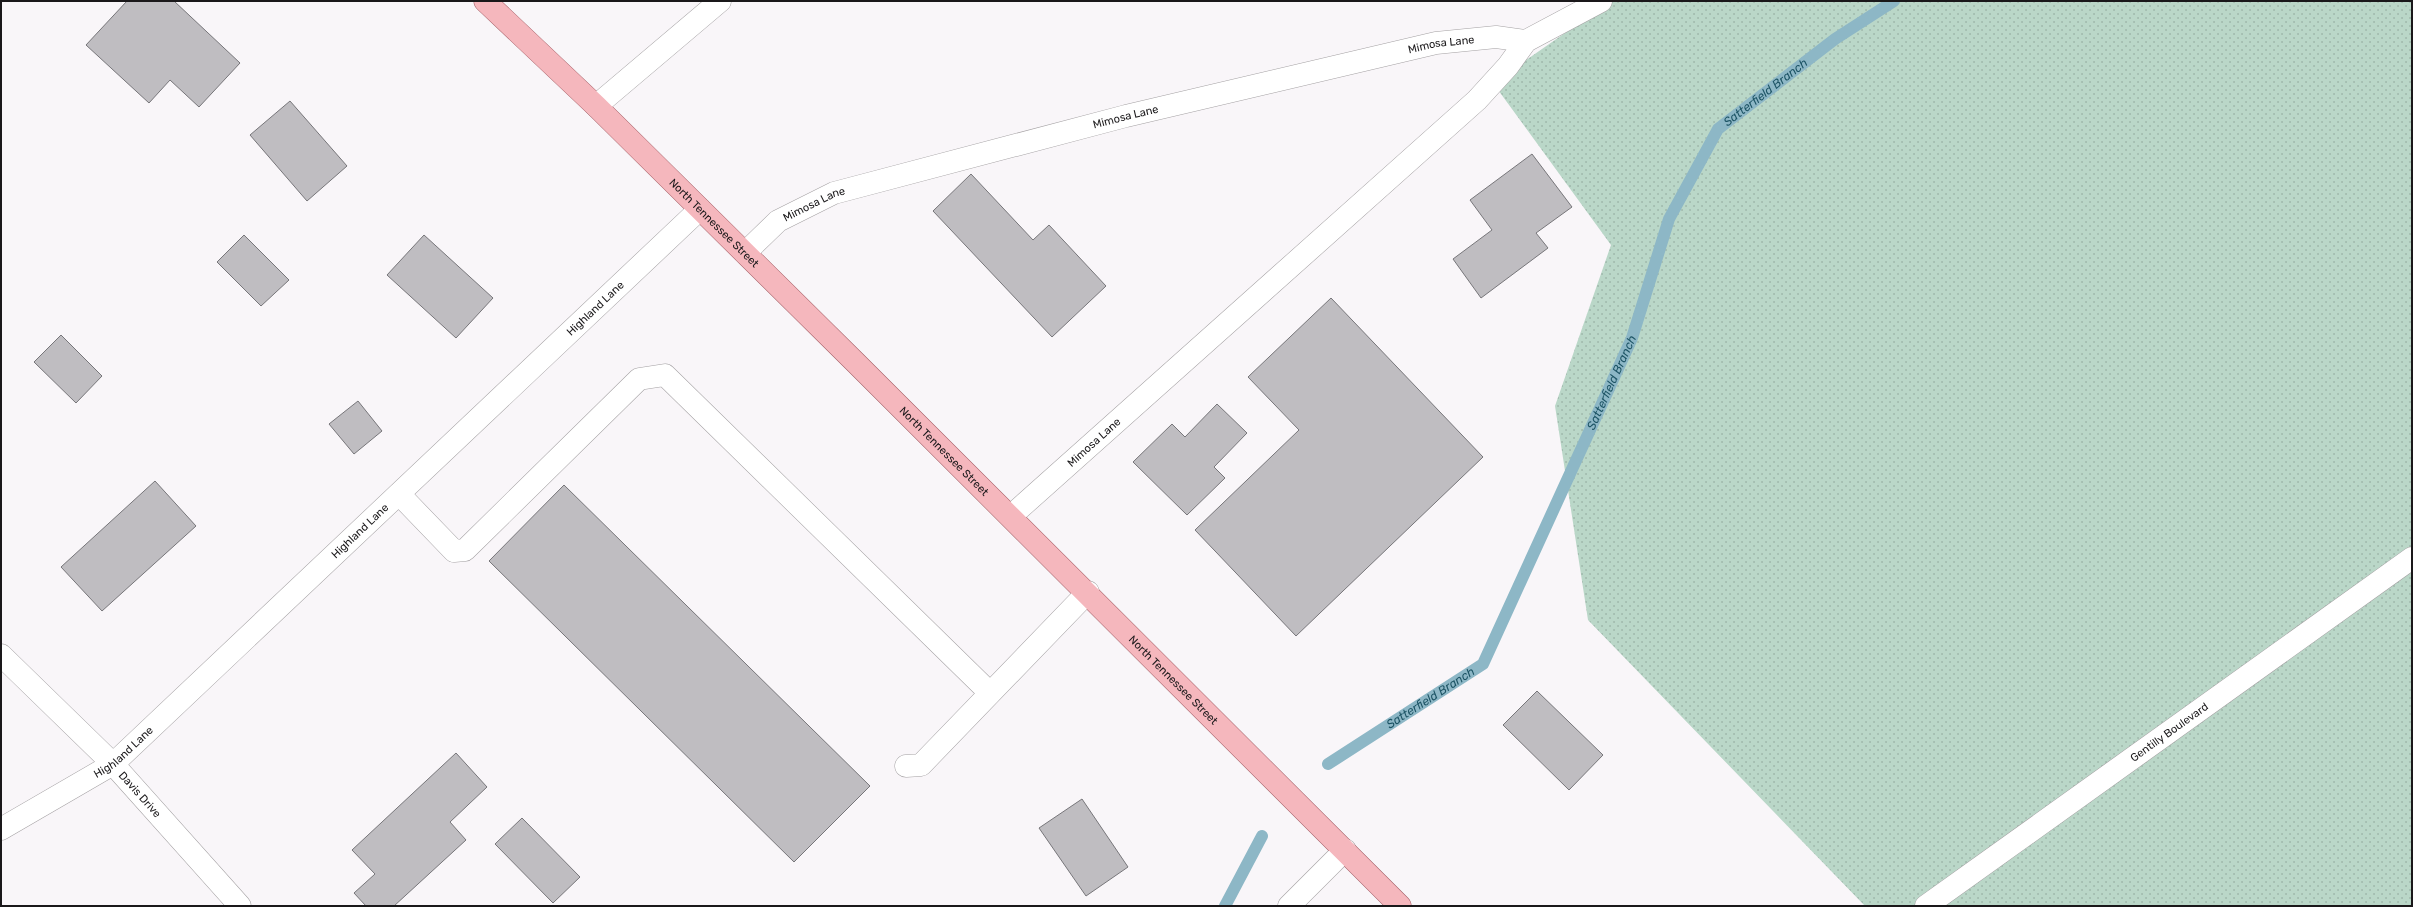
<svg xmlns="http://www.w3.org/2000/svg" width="2413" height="907" font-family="Rubik,sans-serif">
  <defs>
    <pattern id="grass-dots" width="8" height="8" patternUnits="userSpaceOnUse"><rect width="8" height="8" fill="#bad7c8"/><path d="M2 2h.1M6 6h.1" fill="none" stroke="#9fb8ab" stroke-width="1.8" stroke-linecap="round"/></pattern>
  </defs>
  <rect width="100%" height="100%" fill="#f9f6f9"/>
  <polygon fill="url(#grass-dots)" points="1611,1 2412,1 2412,906 1865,906 1588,620 1555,406 1611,245 1493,83"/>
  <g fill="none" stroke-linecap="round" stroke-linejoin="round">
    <g stroke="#8db7c6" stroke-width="12">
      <path id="s1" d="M1328,764l155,-100 149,-326 37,-119 49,-90 117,-90 59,-38"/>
      <polyline points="1225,906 1262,836"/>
    </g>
  </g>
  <g fill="#bfbdc1" stroke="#77767a">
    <polygon points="127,1 174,1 240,63 199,107 170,80 149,103 86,45"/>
    <polygon points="290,101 347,166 307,201 250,135"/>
    <polygon points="1532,154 1572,207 1536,233 1548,248 1481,298 1453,259 1492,230 1470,200"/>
    <polygon points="971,174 1033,240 1049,225 1106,286 1052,337 933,211"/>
    <polygon points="244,235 289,280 261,306 217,262"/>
    <polygon points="424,235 493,298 456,338 387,275"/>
    <polygon points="1331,298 1483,457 1296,636 1195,530 1299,430 1248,377"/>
    <polygon points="61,335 102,376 76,403 34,362"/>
    <polygon points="358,401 382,431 354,454 329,424"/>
    <polygon points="1217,404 1247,433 1214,467 1225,478 1187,515 1133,462 1172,424 1185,437"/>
    <polygon points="155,481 196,526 102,611 61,567"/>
    <polygon points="564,485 870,786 794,862 489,561"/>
    <polygon points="1537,691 1603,755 1569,790 1503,725"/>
    <polygon points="456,753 487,787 450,822 466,840 394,906 366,906 354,893 375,874 352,850"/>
    <polygon points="1082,799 1128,867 1086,896 1039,828"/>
    <polygon points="522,818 580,877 553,903 495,844"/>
  </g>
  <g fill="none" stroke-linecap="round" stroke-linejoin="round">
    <defs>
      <g id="minor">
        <polyline points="596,106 720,1"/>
        <path id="s2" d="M745,253l33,-32 56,-28 292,-77 310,-73 60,-6 30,4"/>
        <polyline points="399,494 454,551 465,550 639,379 665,375 990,693"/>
        <path id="s3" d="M1011,516l466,-416 31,-34 18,-25 75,-40"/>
        <path id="s4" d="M1,655l112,109 127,142"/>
        <polyline points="906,766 921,765 1088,592"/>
        <path id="s5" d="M1,829l112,-65 587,-555"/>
        <polyline points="1289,906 1345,850"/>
        <path id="s6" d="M1926,906l486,-348"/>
      </g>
      <g id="major">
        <path id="s7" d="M485,1l111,105 260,257 544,543"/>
      </g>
    </defs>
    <use href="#minor" stroke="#a4a1a3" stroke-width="23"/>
    <use href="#major" stroke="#a46067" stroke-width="23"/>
    <use href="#minor" stroke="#fff" stroke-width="22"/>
    <use href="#major" stroke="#f5b7bd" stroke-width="22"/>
  </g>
  <g text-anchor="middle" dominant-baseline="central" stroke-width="3" stroke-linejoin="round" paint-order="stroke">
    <g font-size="11" fill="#1a181a" stroke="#f9f6f9">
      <text stroke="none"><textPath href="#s2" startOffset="734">Mimosa Lane</textPath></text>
      <text stroke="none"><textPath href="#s2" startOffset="410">Mimosa Lane</textPath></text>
      <text stroke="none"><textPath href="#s2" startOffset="86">Mimosa Lane</textPath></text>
      <text stroke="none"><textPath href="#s7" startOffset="319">North Tennessee Street</textPath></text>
      <text stroke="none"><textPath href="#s5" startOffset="793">Highland Lane</textPath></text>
      <text stroke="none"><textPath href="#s3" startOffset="111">Mimosa Lane</textPath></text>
      <text stroke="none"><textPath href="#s7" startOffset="643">North Tennessee Street</textPath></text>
      <text stroke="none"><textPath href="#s5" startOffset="469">Highland Lane</textPath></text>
      <text stroke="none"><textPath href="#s7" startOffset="967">North Tennessee Street</textPath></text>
      <text stroke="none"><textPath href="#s6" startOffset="299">Gentilly Boulevard</textPath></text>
      <text stroke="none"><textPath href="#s5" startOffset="145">Highland Lane</textPath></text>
      <text stroke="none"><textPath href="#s4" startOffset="197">Davis Drive</textPath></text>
    </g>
    <g font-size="12" font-style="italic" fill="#1d5465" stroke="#f9f6f9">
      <text stroke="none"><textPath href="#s1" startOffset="830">Satterfield Branch</textPath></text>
      <text stroke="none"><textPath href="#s1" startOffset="494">Satterfield Branch</textPath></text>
      <text stroke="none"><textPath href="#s1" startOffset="122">Satterfield Branch</textPath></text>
    </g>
  </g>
  <rect width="2413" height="907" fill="none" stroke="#1a181a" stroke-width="4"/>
</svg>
